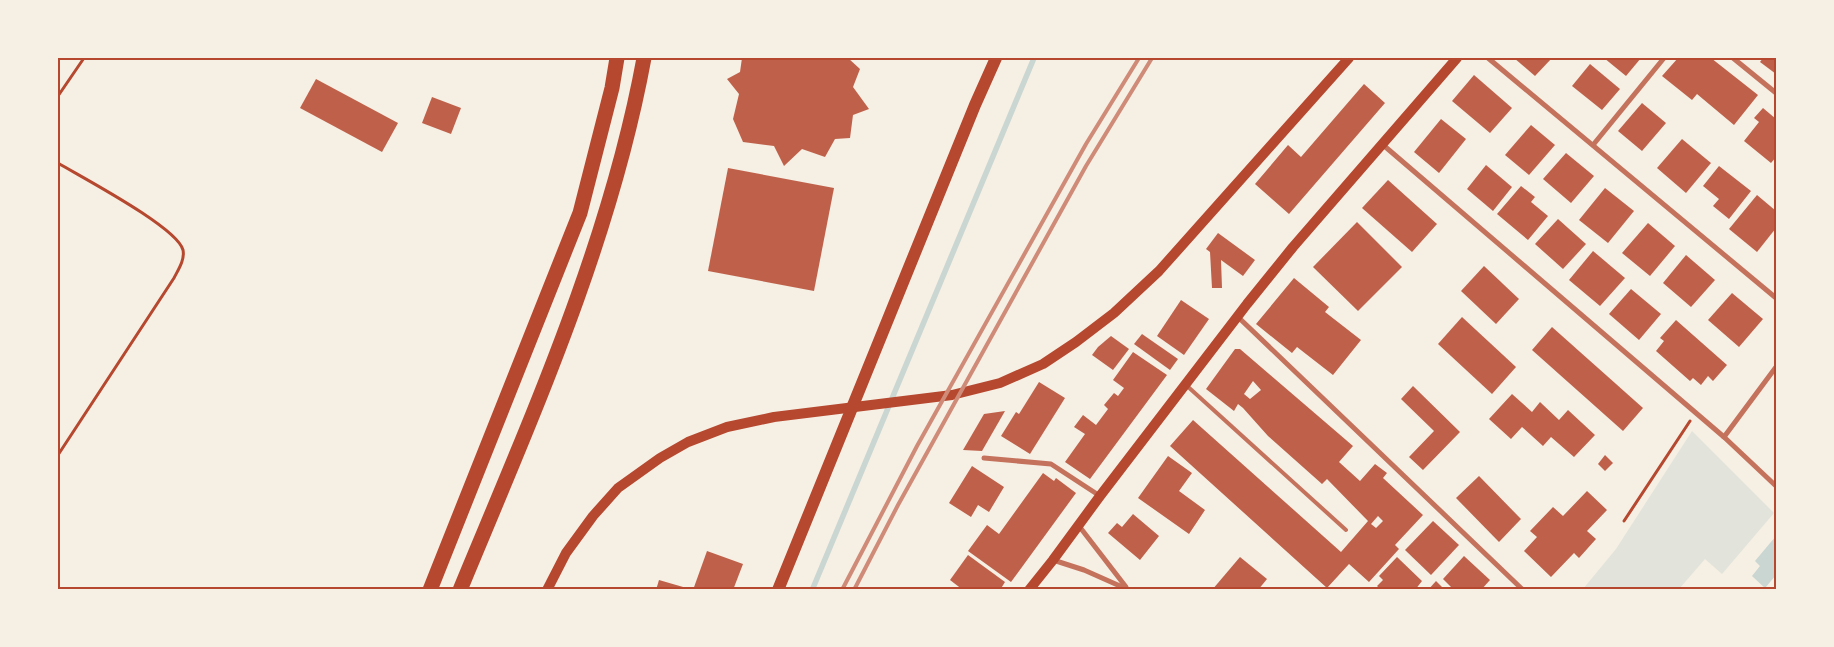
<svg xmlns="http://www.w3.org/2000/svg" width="1834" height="647" font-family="'Space Grotesk',sans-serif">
  <rect width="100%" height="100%" fill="#f6efe4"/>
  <polygon fill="#e2e4dc" points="1692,431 1774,513 1722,574 1705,559 1679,589 1583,589 1616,549"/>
  <polygon fill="#c9d6d2" points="1776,536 1776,575 1765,588 1752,576 1760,566 1755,561"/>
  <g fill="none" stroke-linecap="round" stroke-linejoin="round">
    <polyline stroke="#c9d6d2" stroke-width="5.5" points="813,588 1034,58"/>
  </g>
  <g fill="#bf614a" fill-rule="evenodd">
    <polygon points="742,58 848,58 860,69 853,87 869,109 853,115 850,138 835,139 825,157 802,149 784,166 774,146 743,142 733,119 739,94 727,79 740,72"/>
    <polygon points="1514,58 1552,58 1535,76"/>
    <polygon points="1604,58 1641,58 1626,76"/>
    <polygon points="1678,58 1711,58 1758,95 1734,125 1697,94 1692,100 1662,76"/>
    <polygon points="1763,58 1776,58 1776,74 1760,62"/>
    <polygon points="1590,64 1620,89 1602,110 1572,86"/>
    <polygon points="1474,75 1512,108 1490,133 1452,101"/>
    <polygon points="316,79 398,123 382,152 300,108"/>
    <polygon points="1364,84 1385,103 1289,214 1255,184 1288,145 1301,157"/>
    <polygon points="432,97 461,108 451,134 422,123"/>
    <polygon points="1642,103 1666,123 1642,151 1618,131"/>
    <polygon points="1763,108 1776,119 1776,157 1771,163 1744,141 1759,122 1754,118"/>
    <polygon points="1441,119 1466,139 1439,173 1414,152"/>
    <polygon points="1531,125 1555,145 1529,175 1505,155"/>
    <polygon points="1682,139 1711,163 1686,193 1657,168"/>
    <polygon points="1566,153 1594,176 1571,203 1543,179"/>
    <polygon points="1486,165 1512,187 1493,211 1467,189"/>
    <polygon points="1719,166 1751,191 1729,219 1713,206 1719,199 1703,186"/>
    <polygon points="728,168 834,188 814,291 708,271"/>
    <polygon points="1388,180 1437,224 1412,252 1362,208"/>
    <polygon points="1521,186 1535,197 1531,202 1548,216 1528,240 1497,214"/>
    <polygon points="1605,188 1634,211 1608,243 1579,220"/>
    <polygon points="1757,195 1776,211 1776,228 1757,252 1729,229"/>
    <polygon points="1558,219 1586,244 1563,269 1535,244"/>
    <polygon points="1357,222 1402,267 1358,311 1313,267"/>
    <polygon points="1648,223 1675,246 1650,276 1622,253"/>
    <polygon points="1218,233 1255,260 1243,276 1221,260 1222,288 1212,288 1210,252 1206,249"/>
    <polygon points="1593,251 1625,278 1600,306 1569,280"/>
    <polygon points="1686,255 1715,280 1691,307 1663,283"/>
    <polygon points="1484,266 1519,299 1496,324 1461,291"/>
    <polygon points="1294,278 1329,307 1325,312 1361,340 1333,375 1297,347 1292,353 1256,324"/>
    <polygon points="1631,289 1661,314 1639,340 1609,314"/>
    <polygon points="1732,293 1763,319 1739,347 1708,320"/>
    <polygon points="1181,300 1209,319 1184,355 1157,336"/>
    <polygon points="1462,317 1516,367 1492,394 1438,344"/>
    <polygon points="1676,320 1727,365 1713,381 1708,376 1701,385 1693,378 1690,381 1656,351 1664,341 1660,338"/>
    <polygon points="1552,327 1643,408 1623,431 1532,350"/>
    <polygon points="1142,334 1178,359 1170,370 1134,344"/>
    <polygon points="1111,336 1129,349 1113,370 1092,355 1098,347"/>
    <path d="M1235,349h5l113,97 -14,16 21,19 15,-17 12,9 -4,5 40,37 -28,30 4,4 -30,33 -20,-18 -22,24 -157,-142 23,-26 148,132 27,-31 -41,-42 -5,5 -54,-48 -25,-28 -5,-4 -4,7 -28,-22zM1253,381l8,9 -11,9 -6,-5zM1378,516l5,5 -7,7 -5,-4z"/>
    <polygon points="1133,352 1167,375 1090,479 1065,462 1085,434 1074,427 1083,415 1096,425 1108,409 1104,405 1114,393 1118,396 1124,388 1113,380"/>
    <polygon points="1039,382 1065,398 1030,454 1001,436 1016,412 1019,414"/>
    <polygon points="1413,386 1460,432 1423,470 1409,457 1434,431 1401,399"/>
    <polygon points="1512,394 1532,412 1540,402 1559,420 1568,410 1595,435 1574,457 1551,437 1543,446 1522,427 1511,439 1489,419"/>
    <polygon points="1005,411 982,451 963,450 984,414"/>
    <polygon points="1605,455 1613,463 1605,471 1598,464"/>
    <polygon points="1168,456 1192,473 1179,491 1205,510 1189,534 1138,498"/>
    <polygon points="972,466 1004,487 989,512 978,505 971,517 949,503"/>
    <polygon points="1043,473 1054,481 1056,478 1076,493 1011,582 968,551 987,525 999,534"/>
    <polygon points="1479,476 1521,519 1499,542 1456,498"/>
    <polygon points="1587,491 1607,510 1587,531 1596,539 1579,558 1574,553 1551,577 1524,551 1537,537 1530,531 1553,507 1563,516"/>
    <polygon points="1133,514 1159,536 1140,560 1108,533 1117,523 1122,527"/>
    <polygon points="1433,521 1459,545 1431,575 1405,550"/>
    <polygon points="707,551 743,564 733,590 693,590"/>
    <polygon points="968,555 1005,582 1000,590 963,590 950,580"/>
    <polygon points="1464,556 1490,580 1481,590 1454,590 1443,579"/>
    <polygon points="1240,557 1267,579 1258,590 1212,590"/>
    <polygon points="1397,557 1422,581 1415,590 1381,590 1377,586 1383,580 1379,576"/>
    <polygon points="659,580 690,589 690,590 656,590"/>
    <polygon points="1436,581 1445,590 1428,590"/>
  </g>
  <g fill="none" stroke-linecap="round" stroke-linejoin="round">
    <g stroke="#b5482f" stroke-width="3">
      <polyline points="58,96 84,58"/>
      <path d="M58,163c23,14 119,64 125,87 2,10 -5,20 -9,28l-116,177"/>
      <polyline points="1624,521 1690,421"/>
    </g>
    <polyline stroke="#c5725c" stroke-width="4" points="1186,385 1346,530"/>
    <g stroke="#c5725c" stroke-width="5">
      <polyline points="1488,58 1776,298"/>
      <polyline points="1733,58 1776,93"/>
      <polyline points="1382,144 1724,437 1776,486"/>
      <polyline points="1593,145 1664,58"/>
      <polyline points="1238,317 1523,590"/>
      <polyline points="1724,437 1776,367"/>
      <polyline points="984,458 1051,464 1100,496"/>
      <polyline points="1079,526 1126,587"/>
      <polyline points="1053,560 1084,570 1129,590"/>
    </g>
    <g stroke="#b5482f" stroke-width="10">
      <polyline points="547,590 566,553 593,516 618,488 660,458 688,442 727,427 774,417 952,395 1000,383 1043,364 1076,342 1114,313 1159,271 1349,58"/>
      <polyline points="1029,590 1053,560 1100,496 1247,304 1293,247 1457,58"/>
    </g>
    <polyline stroke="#b5482f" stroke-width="12" points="778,590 975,105 996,58"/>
    <g stroke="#b5482f" stroke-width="15">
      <polyline points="430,590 580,213 612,88 617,58"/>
      <path d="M460,590c72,-174 150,-347 184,-532"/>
    </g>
    <g stroke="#cf8b77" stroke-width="4">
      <polyline points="842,590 917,446 1086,144 1139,58"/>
      <polyline points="854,590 898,505 1086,166 1152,58"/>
    </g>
  </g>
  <rect width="1834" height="647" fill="none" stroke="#f6efe4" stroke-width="118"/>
  <rect x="59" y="59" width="1716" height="529" fill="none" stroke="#b5482f" stroke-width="2"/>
</svg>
